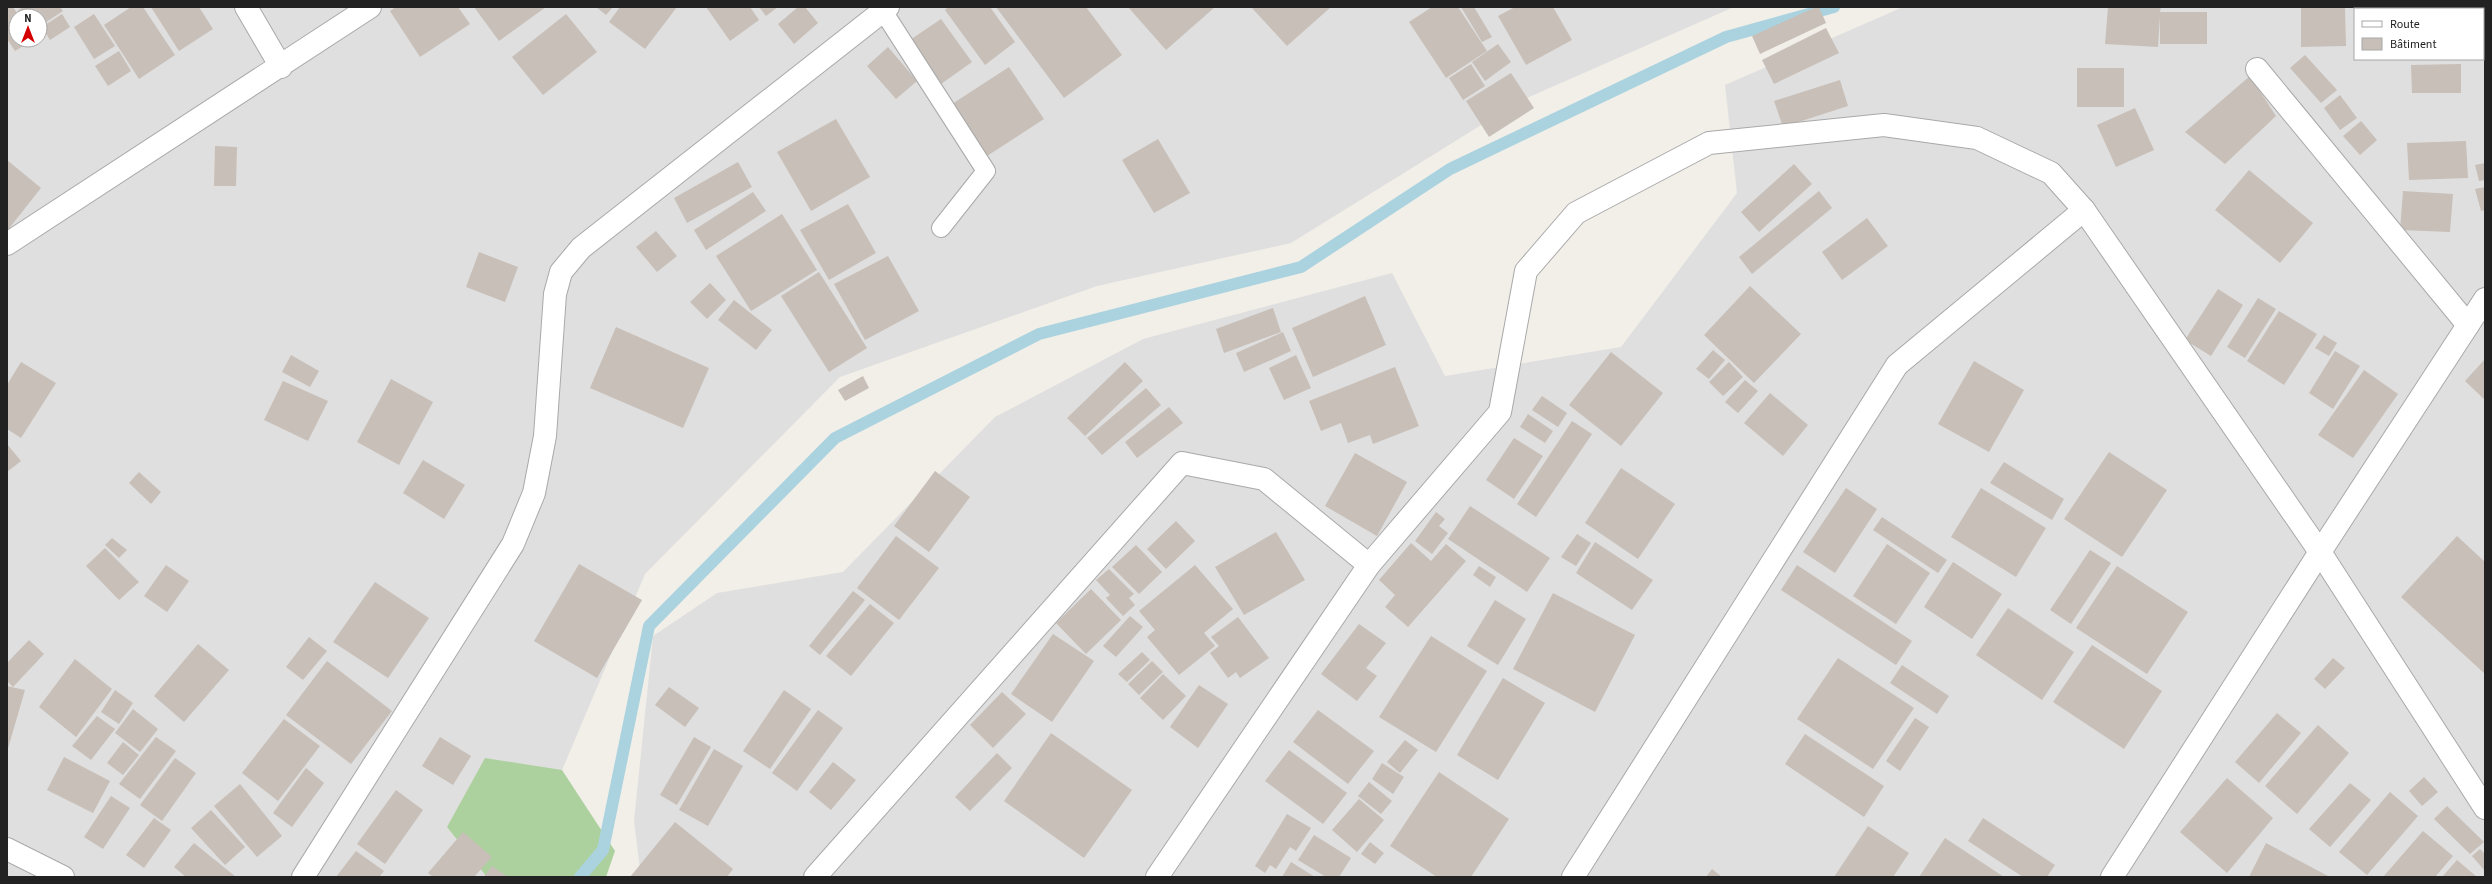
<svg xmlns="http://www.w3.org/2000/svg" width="2492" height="884" font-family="'Source Sans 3',sans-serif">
  <rect width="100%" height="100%" fill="#f2efe9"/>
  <g fill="#e0dfdf" fill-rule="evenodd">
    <path d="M7,7h1727l-214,94 -229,142 -194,43 -257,91 -195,197 -126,298 -4,5h-508zM16,16h24v24h-24z"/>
    <path d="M1903,7h582v870h-1844l-7,-56 19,-185 64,-43 126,-21 152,-155 148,-78 249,-66 53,103 176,-29 116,-154 -12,-108zM2355,9h128v50h-128z"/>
  </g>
  <polygon fill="#add19e" points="485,758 562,770 615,851 606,877 487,877 447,827"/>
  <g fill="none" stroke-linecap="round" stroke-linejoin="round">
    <polyline stroke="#aad3df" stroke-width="12" points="580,877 603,850 649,626 835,438 1039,334 1301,267 1450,169 1726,37 1834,7"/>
  </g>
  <g fill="#c7bfb8">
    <polygon points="7,7 13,7 19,16 16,16 16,40 33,40 15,51 7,39"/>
    <polygon points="23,7 60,7 63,11 40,26 40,16 22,16 18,10"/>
    <polygon points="131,7 143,7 175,55 139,79 104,25"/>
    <polygon points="151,7 199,7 213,29 179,51"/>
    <polygon points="396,7 458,7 470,24 420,57 390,11"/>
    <polygon points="474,7 546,7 499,41"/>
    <polygon points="596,7 613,7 606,15"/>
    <polygon points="620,7 677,7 645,49 609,22"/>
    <polygon points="706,7 750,7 759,20 730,41"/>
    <polygon points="759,7 778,7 766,16"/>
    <polygon points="798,7 805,7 818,23 794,44 778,24"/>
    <polygon points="948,7 990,7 1015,42 985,65 945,10"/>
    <polygon points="996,7 1086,7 1122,55 1064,98"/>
    <polygon points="1128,7 1215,7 1166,50"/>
    <polygon points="1251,7 1331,7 1287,46"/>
    <polygon points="1432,7 1458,7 1487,51 1446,78 1409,22"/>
    <polygon points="1461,7 1474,7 1492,37 1482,42"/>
    <polygon points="1515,7 1553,7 1572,40 1526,65 1498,16"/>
    <polygon points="1816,7 1819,7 1826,23 1760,54 1752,36"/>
    <polygon points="2108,7 2161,7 2160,12 2207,12 2207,44 2160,44 2160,16 2158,47 2105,44"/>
    <polygon points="2301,7 2345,7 2346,46 2301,47"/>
    <rect x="2407" y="7" width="69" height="2"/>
    <polygon points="62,14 70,27 50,40 42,27"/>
    <polygon points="94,14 115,46 94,59 74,27"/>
    <polygon points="566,14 597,52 543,95 512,57"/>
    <polygon points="941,19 972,62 941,84 910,40"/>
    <polygon points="1826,28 1839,53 1774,84 1762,60"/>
    <polygon points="1498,44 1511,62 1485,81 1472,62"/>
    <polygon points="888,47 917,81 896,99 867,66"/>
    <polygon points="119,51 131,71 108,86 95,66"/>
    <polygon points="2305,55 2337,90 2321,103 2290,68"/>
    <polygon points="1471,64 1485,86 1463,100 1449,78"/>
    <polygon points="2461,64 2461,93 2412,93 2411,65"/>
    <polygon points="1009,67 1044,119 987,156 952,104"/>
    <rect x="2077" y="68" width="47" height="39"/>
    <polygon points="1511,73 1534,108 1489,137 1466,101"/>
    <polygon points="2250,76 2276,116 2225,164 2185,132"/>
    <polygon points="1840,80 1848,106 1783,127 1774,101"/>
    <polygon points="2340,95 2357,118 2340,130 2324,108"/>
    <polygon points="2135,108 2154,150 2116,167 2097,125"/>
    <polygon points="836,119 870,177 811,211 777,152"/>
    <polygon points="2361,121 2377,140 2360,155 2343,136"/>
    <polygon points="1158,139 1190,193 1154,213 1122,160"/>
    <polygon points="2466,141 2468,178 2409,180 2407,143"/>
    <polygon points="215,146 237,147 236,186 214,186"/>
    <polygon points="7,160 41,188 7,231"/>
    <polygon points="738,162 752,187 687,223 674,198"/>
    <polygon points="2485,163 2485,180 2479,181 2475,165"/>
    <polygon points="1794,164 1812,184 1759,232 1741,212"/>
    <polygon points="2249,170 2313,223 2280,263 2215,210"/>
    <polygon points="2485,187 2485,210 2481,211 2475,189"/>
    <polygon points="1819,191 1832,208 1752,274 1739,257"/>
    <polygon points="2403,191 2453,194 2450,232 2400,230"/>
    <polygon points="753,192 766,211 706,250 694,230"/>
    <polygon points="848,204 876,253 829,280 800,230"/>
    <polygon points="782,214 817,270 751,311 716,256"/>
    <polygon points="1867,218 1888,246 1842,280 1822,252"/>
    <polygon points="656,231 677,256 657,272 636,247"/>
    <polygon points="479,252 518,267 505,302 466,287"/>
    <polygon points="888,256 919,311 865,340 834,284"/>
    <polygon points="819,272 867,348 829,372 781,296"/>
    <polygon points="710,283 726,300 707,319 690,302"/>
    <polygon points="1750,286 1801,334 1754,383 1704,335"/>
    <polygon points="2218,289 2243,305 2211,356 2185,340"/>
    <polygon points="1365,296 1386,345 1313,377 1292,328"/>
    <polygon points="2258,298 2276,309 2245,358 2227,347"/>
    <polygon points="734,300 772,330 756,350 718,320"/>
    <polygon points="1273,308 1281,332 1224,353 1216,329"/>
    <polygon points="2279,311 2317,334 2284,385 2247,361"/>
    <polygon points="616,327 709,368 683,428 590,388"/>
    <polygon points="1283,332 1291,351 1244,372 1236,353"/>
    <polygon points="2324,335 2337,343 2329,356 2315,348"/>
    <polygon points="1713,350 1725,360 1709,379 1696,369"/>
    <polygon points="2335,351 2360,366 2333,409 2309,393"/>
    <polygon points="1611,352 1663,393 1621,446 1569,405"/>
    <polygon points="291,355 319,371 310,387 282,372"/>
    <polygon points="1296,355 1311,388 1284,400 1269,368"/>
    <polygon points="2485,359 2485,400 2465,381"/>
    <polygon points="1974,361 2024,390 1989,452 1938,424"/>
    <polygon points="21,362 56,383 21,438 7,429 7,385"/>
    <polygon points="1125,362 1143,381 1085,436 1067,418"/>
    <polygon points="1729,362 1743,377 1723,396 1709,382"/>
    <polygon points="1395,367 1419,426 1373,444 1370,435 1348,443 1341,423 1321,431 1309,401"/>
    <polygon points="2364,370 2398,394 2353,458 2318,435"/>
    <polygon points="863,376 869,388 845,401 838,390"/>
    <polygon points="391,379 433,402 399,465 357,442"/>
    <polygon points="1745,380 1758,391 1738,413 1725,402"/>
    <polygon points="283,381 328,401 308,441 264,420"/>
    <polygon points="1146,388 1161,405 1102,455 1087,438"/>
    <polygon points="1770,393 1808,425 1783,456 1744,423"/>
    <polygon points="1542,396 1567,413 1558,427 1532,410"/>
    <polygon points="1169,407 1183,423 1137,458 1125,442"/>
    <polygon points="1528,414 1553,431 1545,443 1520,427"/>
    <polygon points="1572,421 1592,434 1536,517 1517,504"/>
    <polygon points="1514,438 1543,456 1514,499 1486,480"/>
    <polygon points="7,444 21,461 7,472"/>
    <polygon points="2109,452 2167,490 2122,557 2064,519"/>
    <polygon points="1355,453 1407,482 1377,536 1325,506"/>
    <polygon points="423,460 465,485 444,519 403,493"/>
    <polygon points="2004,462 2064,499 2052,520 1990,483"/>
    <polygon points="1621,468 1675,504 1638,559 1585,523"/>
    <polygon points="935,471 970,497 929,552 894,526"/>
    <polygon points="139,472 161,492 151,504 129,483"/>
    <polygon points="1846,488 1877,509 1835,573 1803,552"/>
    <polygon points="1981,488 2046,528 2016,577 1951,537"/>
    <polygon points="1470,506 1550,558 1527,592 1448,539"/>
    <polygon points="1436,512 1445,519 1439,526 1448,533 1432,554 1415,541"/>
    <polygon points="1882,517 1947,560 1938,573 1873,530"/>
    <polygon points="1176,521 1195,541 1166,569 1147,549"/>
    <polygon points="1276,532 1305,580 1244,615 1215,567"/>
    <polygon points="1577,534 1591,543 1576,566 1561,557"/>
    <polygon points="896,536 939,568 899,620 857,588"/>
    <polygon points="2457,536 2485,562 2485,674 2401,597"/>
    <polygon points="112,538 127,550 119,558 105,545"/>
    <polygon points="1595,542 1653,580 1632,610 1576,573"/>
    <polygon points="1411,543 1431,561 1446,544 1466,561 1408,627 1385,607 1395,595 1379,580"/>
    <polygon points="1887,544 1930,573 1896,624 1853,596"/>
    <polygon points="1136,545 1162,572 1139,594 1112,567"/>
    <polygon points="105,548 139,582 119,600 86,566"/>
    <polygon points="2090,550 2111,563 2071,624 2050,610"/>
    <polygon points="1953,562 2002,594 1972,639 1924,607"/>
    <polygon points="579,564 642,600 597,678 534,641"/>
    <polygon points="166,565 189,581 167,612 144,596"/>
    <polygon points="1195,565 1233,609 1204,633 1215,646 1179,675 1147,637 1155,630 1139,611"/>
    <polygon points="1797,565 1912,641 1896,665 1781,590"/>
    <polygon points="1479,566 1496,577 1490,587 1473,575"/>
    <polygon points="2117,566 2188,612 2147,674 2076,628"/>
    <polygon points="1109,569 1134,594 1129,598 1135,605 1123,616 1106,598 1110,595 1096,580"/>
    <polygon points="375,582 429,618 388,678 333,642"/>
    <polygon points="1091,589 1121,620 1086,654 1056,623"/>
    <polygon points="853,591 865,600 820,655 809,646"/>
    <polygon points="1553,593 1635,635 1595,712 1513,669"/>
    <polygon points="1495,600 1526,619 1498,665 1467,646"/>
    <polygon points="870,604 894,623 851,676 826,656"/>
    <polygon points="2008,608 2074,652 2042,700 1976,655"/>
    <polygon points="1130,616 1143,627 1116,657 1103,646"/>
    <polygon points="1238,617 1269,658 1240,678 1236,672 1228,678 1210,653 1219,646 1211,637"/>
    <polygon points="1359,624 1386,643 1366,668 1377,676 1357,701 1321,674"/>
    <polygon points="1053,634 1094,661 1052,722 1011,694"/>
    <polygon points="1431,636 1487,671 1436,752 1379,717"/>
    <polygon points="309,637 327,651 303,680 286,667"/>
    <polygon points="29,640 44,654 13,687 7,681 7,663"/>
    <polygon points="198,644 229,670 184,722 154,696"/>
    <polygon points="2092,645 2162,691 2124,749 2053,702"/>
    <polygon points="1142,652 1150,660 1127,682 1118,674"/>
    <polygon points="1838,658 1914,708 1873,769 1797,719"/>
    <polygon points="2333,658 2345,668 2325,689 2314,679"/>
    <polygon points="75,659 112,689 76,737 39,707"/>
    <polygon points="327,661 392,711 351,764 286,715"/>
    <polygon points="1152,661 1163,672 1139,695 1128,684"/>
    <polygon points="1902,665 1949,696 1937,714 1890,683"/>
    <polygon points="1163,674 1186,696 1163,720 1140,698"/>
    <polygon points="1503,678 1545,703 1498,780 1457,755"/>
    <polygon points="1199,685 1228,704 1198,748 1170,727"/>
    <polygon points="7,686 25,690 7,752"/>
    <polygon points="669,687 699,708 685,727 655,705"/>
    <polygon points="115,690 133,703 119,724 101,712"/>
    <polygon points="784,690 811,709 770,769 743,751"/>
    <polygon points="1002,692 1026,714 993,748 970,725"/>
    <polygon points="133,709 158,729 140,752 115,733"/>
    <polygon points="818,710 843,728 797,791 772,773"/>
    <polygon points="1318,710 1374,751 1348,784 1293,742"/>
    <polygon points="2277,713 2301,733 2259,783 2235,762"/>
    <polygon points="97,716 115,729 91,760 72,746"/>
    <polygon points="1915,718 1929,727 1900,771 1886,761"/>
    <polygon points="284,719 320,746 278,801 242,773"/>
    <polygon points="2318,725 2349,753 2297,814 2265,786"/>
    <polygon points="1051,733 1132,790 1084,858 1004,801"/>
    <polygon points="1805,734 1884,786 1864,817 1785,764"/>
    <polygon points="156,737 176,751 140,799 119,784"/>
    <polygon points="440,737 471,756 453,785 422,766"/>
    <polygon points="694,737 711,747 677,805 660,795"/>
    <polygon points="1405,740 1418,750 1400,773 1387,762"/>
    <polygon points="123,742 139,755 123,775 107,763"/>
    <polygon points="714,749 743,766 708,826 679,810"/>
    <polygon points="1289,750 1347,793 1323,824 1265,781"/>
    <polygon points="997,753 1012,768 970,811 955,797"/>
    <polygon points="64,757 110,781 93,813 47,790"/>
    <polygon points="175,758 196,773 162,821 140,805"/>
    <polygon points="833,762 856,780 831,810 809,792"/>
    <polygon points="1382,763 1404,777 1393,794 1372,779"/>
    <polygon points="306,768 324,783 292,827 273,813"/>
    <polygon points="1439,772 1509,819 1471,877 1437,877 1390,846"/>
    <polygon points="2424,777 2438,792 2422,806 2409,791"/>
    <polygon points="2227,778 2273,818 2227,873 2180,832"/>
    <polygon points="1369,782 1392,801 1381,814 1358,796"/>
    <polygon points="2350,783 2371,800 2330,847 2309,829"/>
    <polygon points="240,784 282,836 257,857 214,806"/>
    <polygon points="396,790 423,810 385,864 357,844"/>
    <polygon points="2390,792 2418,816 2367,875 2339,852"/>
    <polygon points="111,796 130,808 103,849 84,837"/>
    <polygon points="1359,799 1384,820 1357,852 1332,830"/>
    <polygon points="2447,806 2484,842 2470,854 2434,819"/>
    <polygon points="211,810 245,847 225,865 191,828"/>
    <polygon points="1287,814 1311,828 1296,851 1290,847 1276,869 1270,865 1265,873 1255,866"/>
    <polygon points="154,818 171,830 144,868 126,855"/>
    <polygon points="1983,818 2055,865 2047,877 2023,877 1968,841"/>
    <polygon points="675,822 733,869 727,877 630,877"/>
    <polygon points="1868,826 1909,853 1893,877 1834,877"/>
    <polygon points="2423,831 2453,856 2435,877 2383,877"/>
    <polygon points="463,832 492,857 474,877 433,877 428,873"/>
    <polygon points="1314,835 1351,858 1339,877 1326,877 1298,860"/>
    <polygon points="1945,838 2004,877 1919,877"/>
    <polygon points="1370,842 1384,853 1375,864 1361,854"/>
    <polygon points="194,843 236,877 186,877 174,867"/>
    <polygon points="2266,843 2330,877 2249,877"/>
    <polygon points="2480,849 2485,854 2485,871 2472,856"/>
    <polygon points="356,851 384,871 379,877 336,877"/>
    <polygon points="2457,860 2477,877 2442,877"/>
    <polygon points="1291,862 1315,877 1282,877"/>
    <polygon points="492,866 508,877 484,877"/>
    <polygon points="1712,869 1722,877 1706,877"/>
  </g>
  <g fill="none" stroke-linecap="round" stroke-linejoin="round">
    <defs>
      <polyline id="lane" points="883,11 986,171 941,228"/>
      <g id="street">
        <polyline points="246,7 281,67"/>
        <polyline points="2257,69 2468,325"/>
        <polyline points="7,244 370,7"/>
        <polyline points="7,849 63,877"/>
        <polyline points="303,877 513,544 534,493 545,436 555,294 561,272 581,248 888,7"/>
        <polyline points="815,877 1182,463 1264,479 1369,565"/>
        <polyline points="1157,877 1369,565 1500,412 1526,271 1576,213 1709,143 1884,125 1977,138 2051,173 2084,210 2320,552 2485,808"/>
        <polyline points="1573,877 1897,365 2084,210"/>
        <polyline points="2112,877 2320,552 2485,299"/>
      </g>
    </defs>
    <use href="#lane" stroke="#a9a9a9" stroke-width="20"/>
    <use href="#street" stroke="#a9a9a9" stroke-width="24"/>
    <use href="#lane" stroke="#fff" stroke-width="18"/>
    <use href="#street" stroke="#fff" stroke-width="22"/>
  </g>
  <rect width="2492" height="884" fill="none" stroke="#222222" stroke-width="16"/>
  <rect x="2354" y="8" width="130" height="52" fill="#ffffff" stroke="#a7a7a7"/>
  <rect x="2362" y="21" width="20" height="6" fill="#ffffff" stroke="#a7a7a7"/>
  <text x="2390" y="28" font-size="12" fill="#222222">Route</text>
  <rect x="2362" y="38" width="20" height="12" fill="#c7bfb8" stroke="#a7a7a7"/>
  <text x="2390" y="48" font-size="12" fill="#222222">Bâtiment</text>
  <g transform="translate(28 28)"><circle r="19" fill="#ffffff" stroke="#a7a7a7"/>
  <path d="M0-3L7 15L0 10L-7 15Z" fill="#d40000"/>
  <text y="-6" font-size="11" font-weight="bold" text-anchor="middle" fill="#222222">N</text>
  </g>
</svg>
